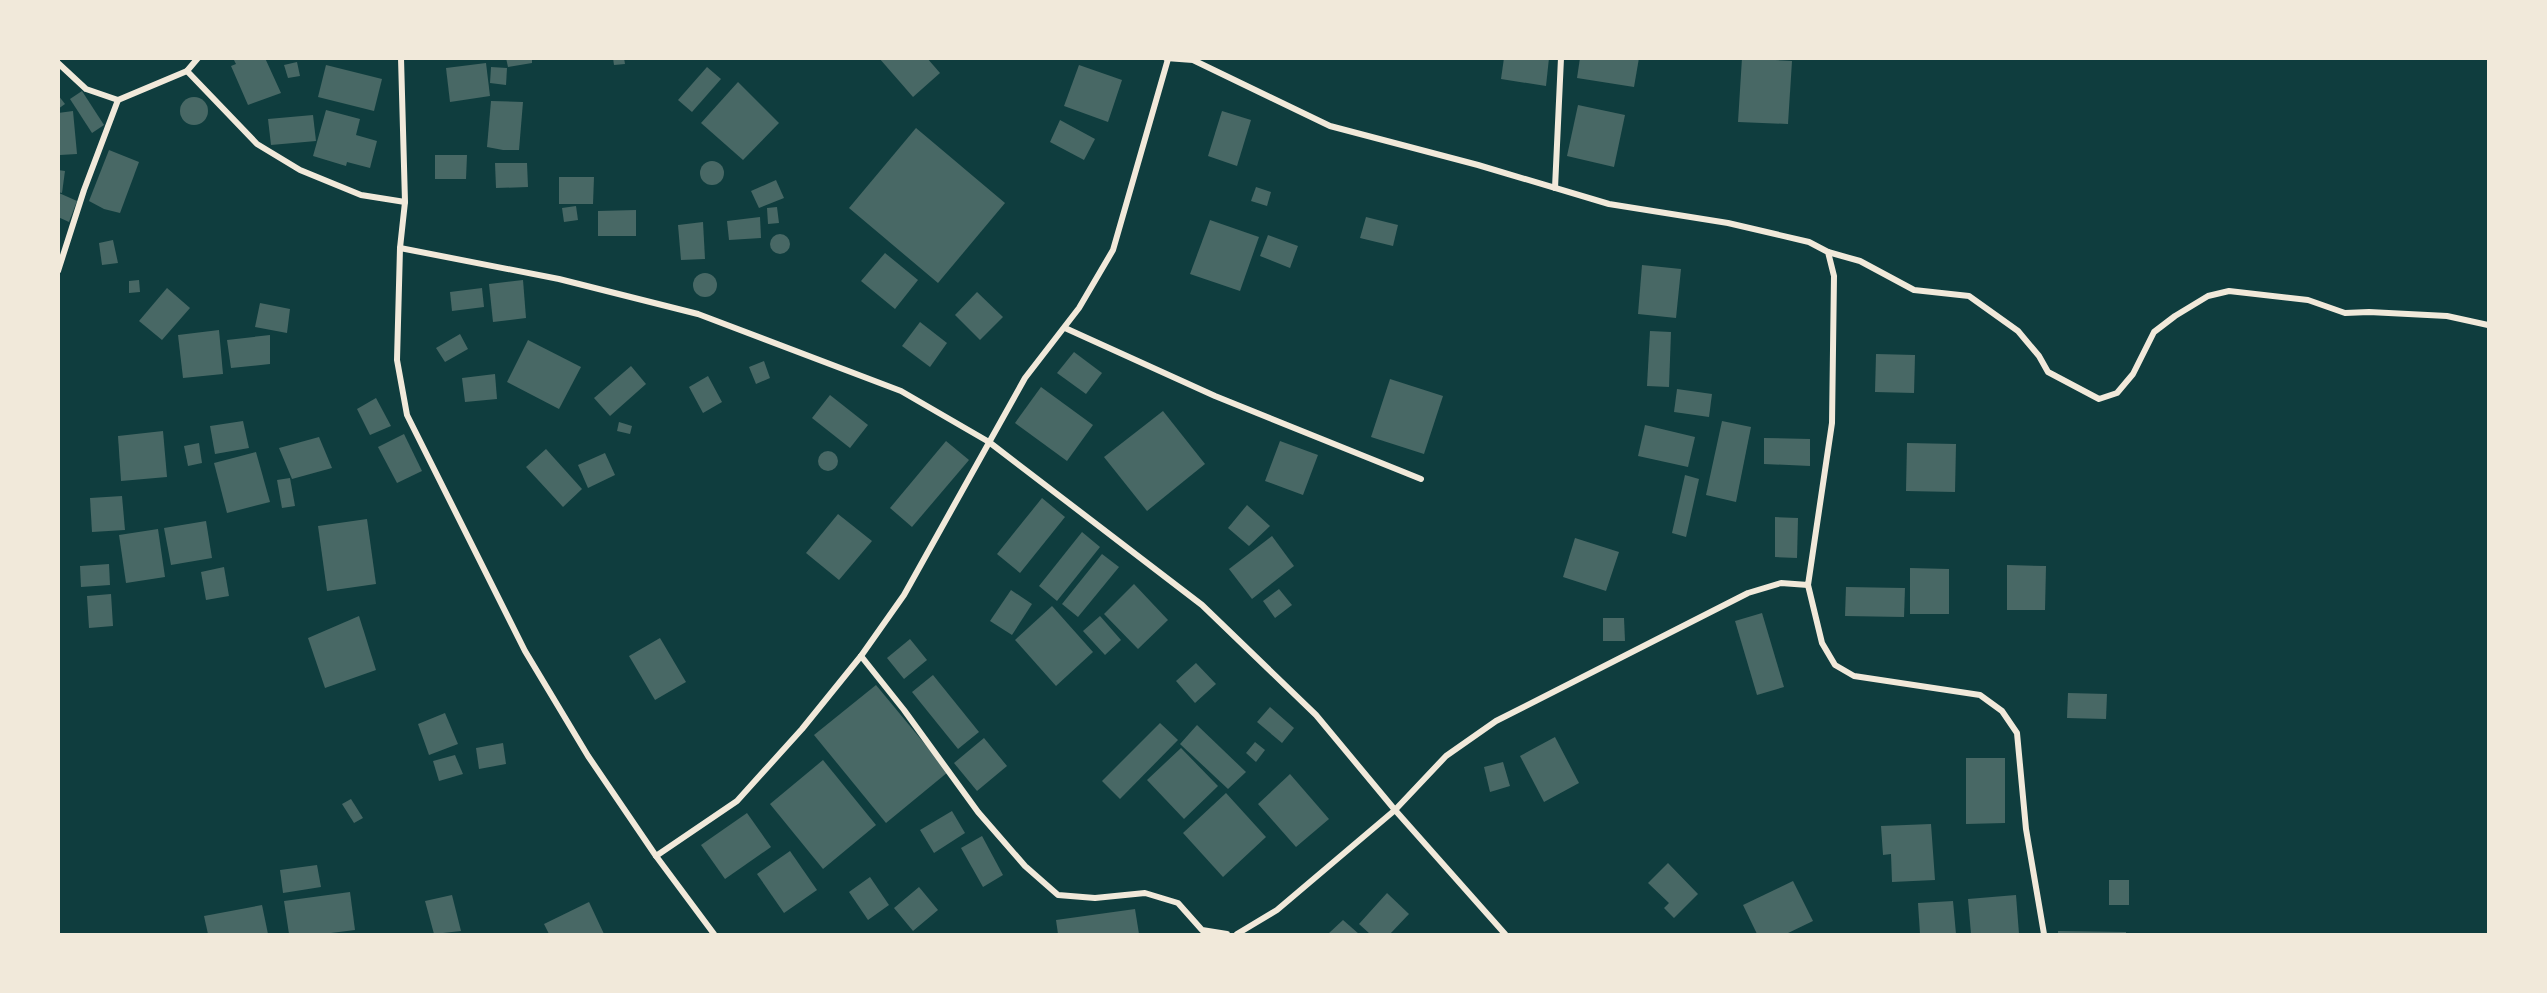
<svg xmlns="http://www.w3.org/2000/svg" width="2547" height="993" font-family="Manrope,sans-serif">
  <rect width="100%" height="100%" fill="#0f3d3e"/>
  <g fill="#486865">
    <polygon points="233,58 265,58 281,93 248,105 231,66 236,64"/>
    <polygon points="506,58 532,58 532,63 508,67"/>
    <polygon points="613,58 624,58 625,64 614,65"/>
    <polygon points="879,58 927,58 940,73 913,97"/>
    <polygon points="1504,58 1549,58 1546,86 1501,79"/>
    <polygon points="1580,58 1639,58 1634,87 1577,78"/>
    <polygon points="1742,58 1792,61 1788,124 1738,122"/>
    <polygon points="297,62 300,76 288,78 284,65"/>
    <polygon points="486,63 490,96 450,102 446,68"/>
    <polygon points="326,65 382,79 374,111 318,97"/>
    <polygon points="1079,65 1122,80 1108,122 1064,106"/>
    <polygon points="491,67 507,68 506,85 490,83"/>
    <polygon points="707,67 721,79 692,112 678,100"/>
    <polygon points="738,82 779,123 743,160 701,123"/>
    <polygon points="82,91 104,125 92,133 70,99"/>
    <polygon points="58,95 65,104 58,109"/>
    <circle cx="194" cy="111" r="14"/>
    <polygon points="491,101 523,102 519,150 503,150 487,147"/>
    <polygon points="1578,105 1625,115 1614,167 1567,156"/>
    <polygon points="326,110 360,119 356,135 377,141 370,168 347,162 346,166 313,156"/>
    <polygon points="73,111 77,154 60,155 58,113"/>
    <polygon points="1222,111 1251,120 1237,166 1208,156"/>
    <polygon points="313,115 316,141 271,145 268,119"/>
    <polygon points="1060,120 1095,139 1084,160 1050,142"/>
    <polygon points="916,128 1005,203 938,283 849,208"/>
    <polygon points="109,150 139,162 120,213 104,209 89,201"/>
    <polygon points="435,155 467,155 466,179 435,179"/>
    <circle cx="712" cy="173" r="12"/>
    <polygon points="495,163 527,163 528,187 496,188"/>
    <polygon points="58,170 65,171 62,193 58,192"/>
    <polygon points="559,177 594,177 593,204 559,204"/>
    <polygon points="776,180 784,198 759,208 751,191"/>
    <polygon points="1256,187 1271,192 1267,206 1251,201"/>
    <polygon points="59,193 77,201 69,222 58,217"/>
    <polygon points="576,206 578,220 564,222 562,208"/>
    <polygon points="777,207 779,223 768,224 767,208"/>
    <polygon points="636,210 636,236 598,236 598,211"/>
    <polygon points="760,217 761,238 729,240 727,221"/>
    <polygon points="1366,217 1398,225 1393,246 1360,238"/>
    <polygon points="1210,220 1259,237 1240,291 1190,274"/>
    <polygon points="703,222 705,259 681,260 678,225"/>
    <circle cx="780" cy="244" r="10"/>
    <polygon points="1268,235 1298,246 1290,268 1260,256"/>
    <polygon points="113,240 118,263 102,265 99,243"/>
    <polygon points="885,253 918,280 895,309 861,281"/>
    <polygon points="1642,265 1681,269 1676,318 1638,314"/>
    <circle cx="705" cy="285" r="12"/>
    <polygon points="139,280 140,292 129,293 129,281"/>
    <polygon points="523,280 526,318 493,322 489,284"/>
    <polygon points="167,288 190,308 162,340 139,321"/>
    <polygon points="482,288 484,307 452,311 450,292"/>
    <polygon points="977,292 1003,317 980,340 955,315"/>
    <polygon points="260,303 290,309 287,333 255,327"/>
    <polygon points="920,322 947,343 930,367 902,346"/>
    <polygon points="219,330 223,374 183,378 178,335"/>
    <polygon points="1650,331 1671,332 1669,387 1647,386"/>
    <polygon points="460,334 468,349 445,362 436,348"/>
    <polygon points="270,335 270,364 231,368 227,340"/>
    <polygon points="528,340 581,367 559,409 507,382"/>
    <polygon points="1074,352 1102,373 1086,394 1057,373"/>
    <polygon points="1876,354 1915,355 1914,393 1875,392"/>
    <polygon points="764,361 770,378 756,384 749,367"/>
    <polygon points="631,366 646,384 610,416 594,398"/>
    <polygon points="495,374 497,399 465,402 462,378"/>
    <polygon points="708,376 722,402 703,413 689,387"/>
    <polygon points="1390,379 1443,396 1424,454 1371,437"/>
    <polygon points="1041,387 1093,425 1067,461 1015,423"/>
    <polygon points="1677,389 1712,394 1709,417 1674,412"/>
    <polygon points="830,395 868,425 850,448 812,418"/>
    <polygon points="376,398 391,426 370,435 357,409"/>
    <polygon points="1163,411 1205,464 1147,511 1104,457"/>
    <polygon points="243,421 249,448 215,454 210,426"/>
    <polygon points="1722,421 1751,427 1736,502 1706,495"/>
    <polygon points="619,422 632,426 630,434 617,431"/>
    <polygon points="1645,425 1695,437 1688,467 1638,456"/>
    <polygon points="163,431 167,477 121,481 118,436"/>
    <polygon points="404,434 422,471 397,483 378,447"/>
    <polygon points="319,437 332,468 292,479 279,448"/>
    <polygon points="1764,438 1810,439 1810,466 1764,464"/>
    <polygon points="946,441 969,460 912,527 890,508"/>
    <polygon points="1280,441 1318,455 1303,495 1265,481"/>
    <polygon points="199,443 202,463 188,466 184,446"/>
    <polygon points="1907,443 1956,444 1955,492 1906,491"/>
    <polygon points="546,449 582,489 563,507 526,467"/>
    <circle cx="828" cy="461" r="10"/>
    <polygon points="256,452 270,502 227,513 214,463"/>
    <polygon points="605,453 615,475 588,488 578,465"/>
    <polygon points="1685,475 1699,479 1686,537 1672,533"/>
    <polygon points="290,478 295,506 282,508 277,480"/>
    <polygon points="122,496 125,530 92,532 90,498"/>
    <polygon points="1042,498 1065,517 1020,573 997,554"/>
    <polygon points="1247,505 1270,526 1249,546 1228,528"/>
    <polygon points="838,514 872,541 839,580 806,553"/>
    <polygon points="1775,517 1798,518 1797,558 1775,557"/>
    <polygon points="367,519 376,584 327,591 318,526"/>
    <polygon points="206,521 212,558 171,565 164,528"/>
    <polygon points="158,529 165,577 126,583 119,535"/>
    <polygon points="1082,532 1100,547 1057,601 1039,586"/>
    <polygon points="1272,536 1294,566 1252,599 1229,569"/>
    <polygon points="1575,538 1619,552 1606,591 1563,577"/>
    <polygon points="1102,554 1119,567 1078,617 1062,604"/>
    <polygon points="109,564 110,585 81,587 80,566"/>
    <polygon points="2007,565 2046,566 2045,610 2007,610"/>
    <polygon points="224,567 229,596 206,600 201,572"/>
    <polygon points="1910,568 1949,569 1949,614 1910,614"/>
    <polygon points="1134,584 1168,620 1138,649 1104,614"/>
    <polygon points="1846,587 1905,588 1904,617 1845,616"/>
    <polygon points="1279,589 1292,605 1275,618 1263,601"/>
    <polygon points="1011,590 1032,604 1012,635 990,621"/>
    <polygon points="111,594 113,626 89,628 87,596"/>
    <polygon points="1052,606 1093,652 1056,686 1015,640"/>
    <polygon points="1762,613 1784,687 1757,695 1735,621"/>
    <polygon points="359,616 376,670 325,688 308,638"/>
    <polygon points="1100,616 1121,640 1105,655 1083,631"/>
    <polygon points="1603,618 1624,618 1625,641 1603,641"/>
    <polygon points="660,638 686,682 655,700 629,656"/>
    <polygon points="910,639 927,660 904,679 887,658"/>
    <polygon points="1196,663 1216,684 1195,703 1176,681"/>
    <polygon points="933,675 979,732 958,749 912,692"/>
    <polygon points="876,685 948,772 886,823 814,735"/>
    <polygon points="2068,693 2107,694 2106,719 2067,718"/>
    <polygon points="1270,707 1294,728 1282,743 1257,722"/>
    <polygon points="445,713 458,744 429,755 418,724"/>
    <polygon points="1160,723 1178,740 1120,799 1102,781"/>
    <polygon points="1197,725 1246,772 1228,789 1180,744"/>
    <polygon points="1555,737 1579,783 1544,802 1520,756"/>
    <polygon points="984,738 1007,766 977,791 954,763"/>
    <polygon points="1255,742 1265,750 1256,762 1246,753"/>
    <polygon points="503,743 506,764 479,769 476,748"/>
    <polygon points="1181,748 1218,786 1184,819 1147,780"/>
    <polygon points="455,755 463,774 439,781 433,761"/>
    <polygon points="1966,758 2005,758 2005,823 1966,824"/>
    <polygon points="823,760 876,825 823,869 770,804"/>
    <polygon points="1503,762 1510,786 1490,792 1484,767"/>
    <polygon points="1290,774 1329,819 1296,847 1258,804"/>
    <polygon points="1226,793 1266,837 1223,877 1183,833"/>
    <polygon points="351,799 363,818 354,823 342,804"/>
    <polygon points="952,811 965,833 934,853 920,830"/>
    <polygon points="747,813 771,847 725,879 701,845"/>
    <polygon points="1931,824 1935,880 1892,882 1891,854 1883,855 1881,826"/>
    <polygon points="982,836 1003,875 983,887 961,848"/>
    <polygon points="790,851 817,890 784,913 757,874"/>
    <polygon points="1668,863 1698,894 1674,918 1664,908 1669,903 1648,883"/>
    <polygon points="317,865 321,887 283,893 280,870"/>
    <polygon points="870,877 889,905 868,920 849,892"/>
    <rect x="2109" y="880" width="20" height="25"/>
    <polygon points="1793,881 1813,921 1786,934 1757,934 1743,905"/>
    <polygon points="919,887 938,910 913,931 894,908"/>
    <polygon points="350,892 355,930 323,934 289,934 284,901"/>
    <polygon points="1387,893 1409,914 1390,934 1370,934 1359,924"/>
    <polygon points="452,895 461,931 434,934 425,901"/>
    <polygon points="2016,895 2019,934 1971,934 1968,899"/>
    <polygon points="1953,901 1956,934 1920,934 1918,903"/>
    <polygon points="589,902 604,934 549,934 544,924"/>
    <polygon points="262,905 268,934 208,934 204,916"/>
    <polygon points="1135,909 1139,934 1058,934 1056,920"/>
    <polygon points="1343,920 1359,934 1328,934"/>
    <polygon points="2058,931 2126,932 2126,934 2058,934"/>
  </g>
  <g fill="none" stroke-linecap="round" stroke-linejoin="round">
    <g stroke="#f1e9da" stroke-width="6">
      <polyline points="401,58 405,202 400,248 397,360 407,415 525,651 588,756 656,856 714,934"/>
      <polyline points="1166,58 1193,60 1330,126 1478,165 1609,204 1728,223 1809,242 1828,252 1834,276 1832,423 1808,585 1781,583 1748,593 1496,721 1446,756 1395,810 1277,910 1237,934"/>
      <polyline points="58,63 86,89 118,100 187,71 198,58"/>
      <polyline points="187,71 257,144 300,170 361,195 405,202"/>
      <polyline points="1555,188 1561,58"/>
      <polyline points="400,248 559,279 698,314 901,391 989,442 1202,605 1316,715 1395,810 1505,934"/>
      <polyline points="1828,252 1860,261 1914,290 1969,296 2018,331 2039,356 2048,372 2099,399 2117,393 2133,374 2154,332 2175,316 2208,296 2229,291 2308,300 2345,313 2369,312 2447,316 2488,325"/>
      <polyline points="58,271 84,190 118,100"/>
      <polyline points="1065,328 1215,396 1421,479"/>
      <polyline points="1808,585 1822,643 1835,665 1854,676 1980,695 2002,711 2017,733 2026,829 2044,934"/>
      <polyline points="861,656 904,710 978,812 1025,866 1058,895 1095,898 1145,893 1178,903 1202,930 1227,934"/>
      <polyline points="656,856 737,801 802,729 861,656 904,595 1025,378 1079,308 1113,250 1168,59"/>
    </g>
  </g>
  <rect width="2547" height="993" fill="none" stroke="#f1e9da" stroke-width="120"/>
</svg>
